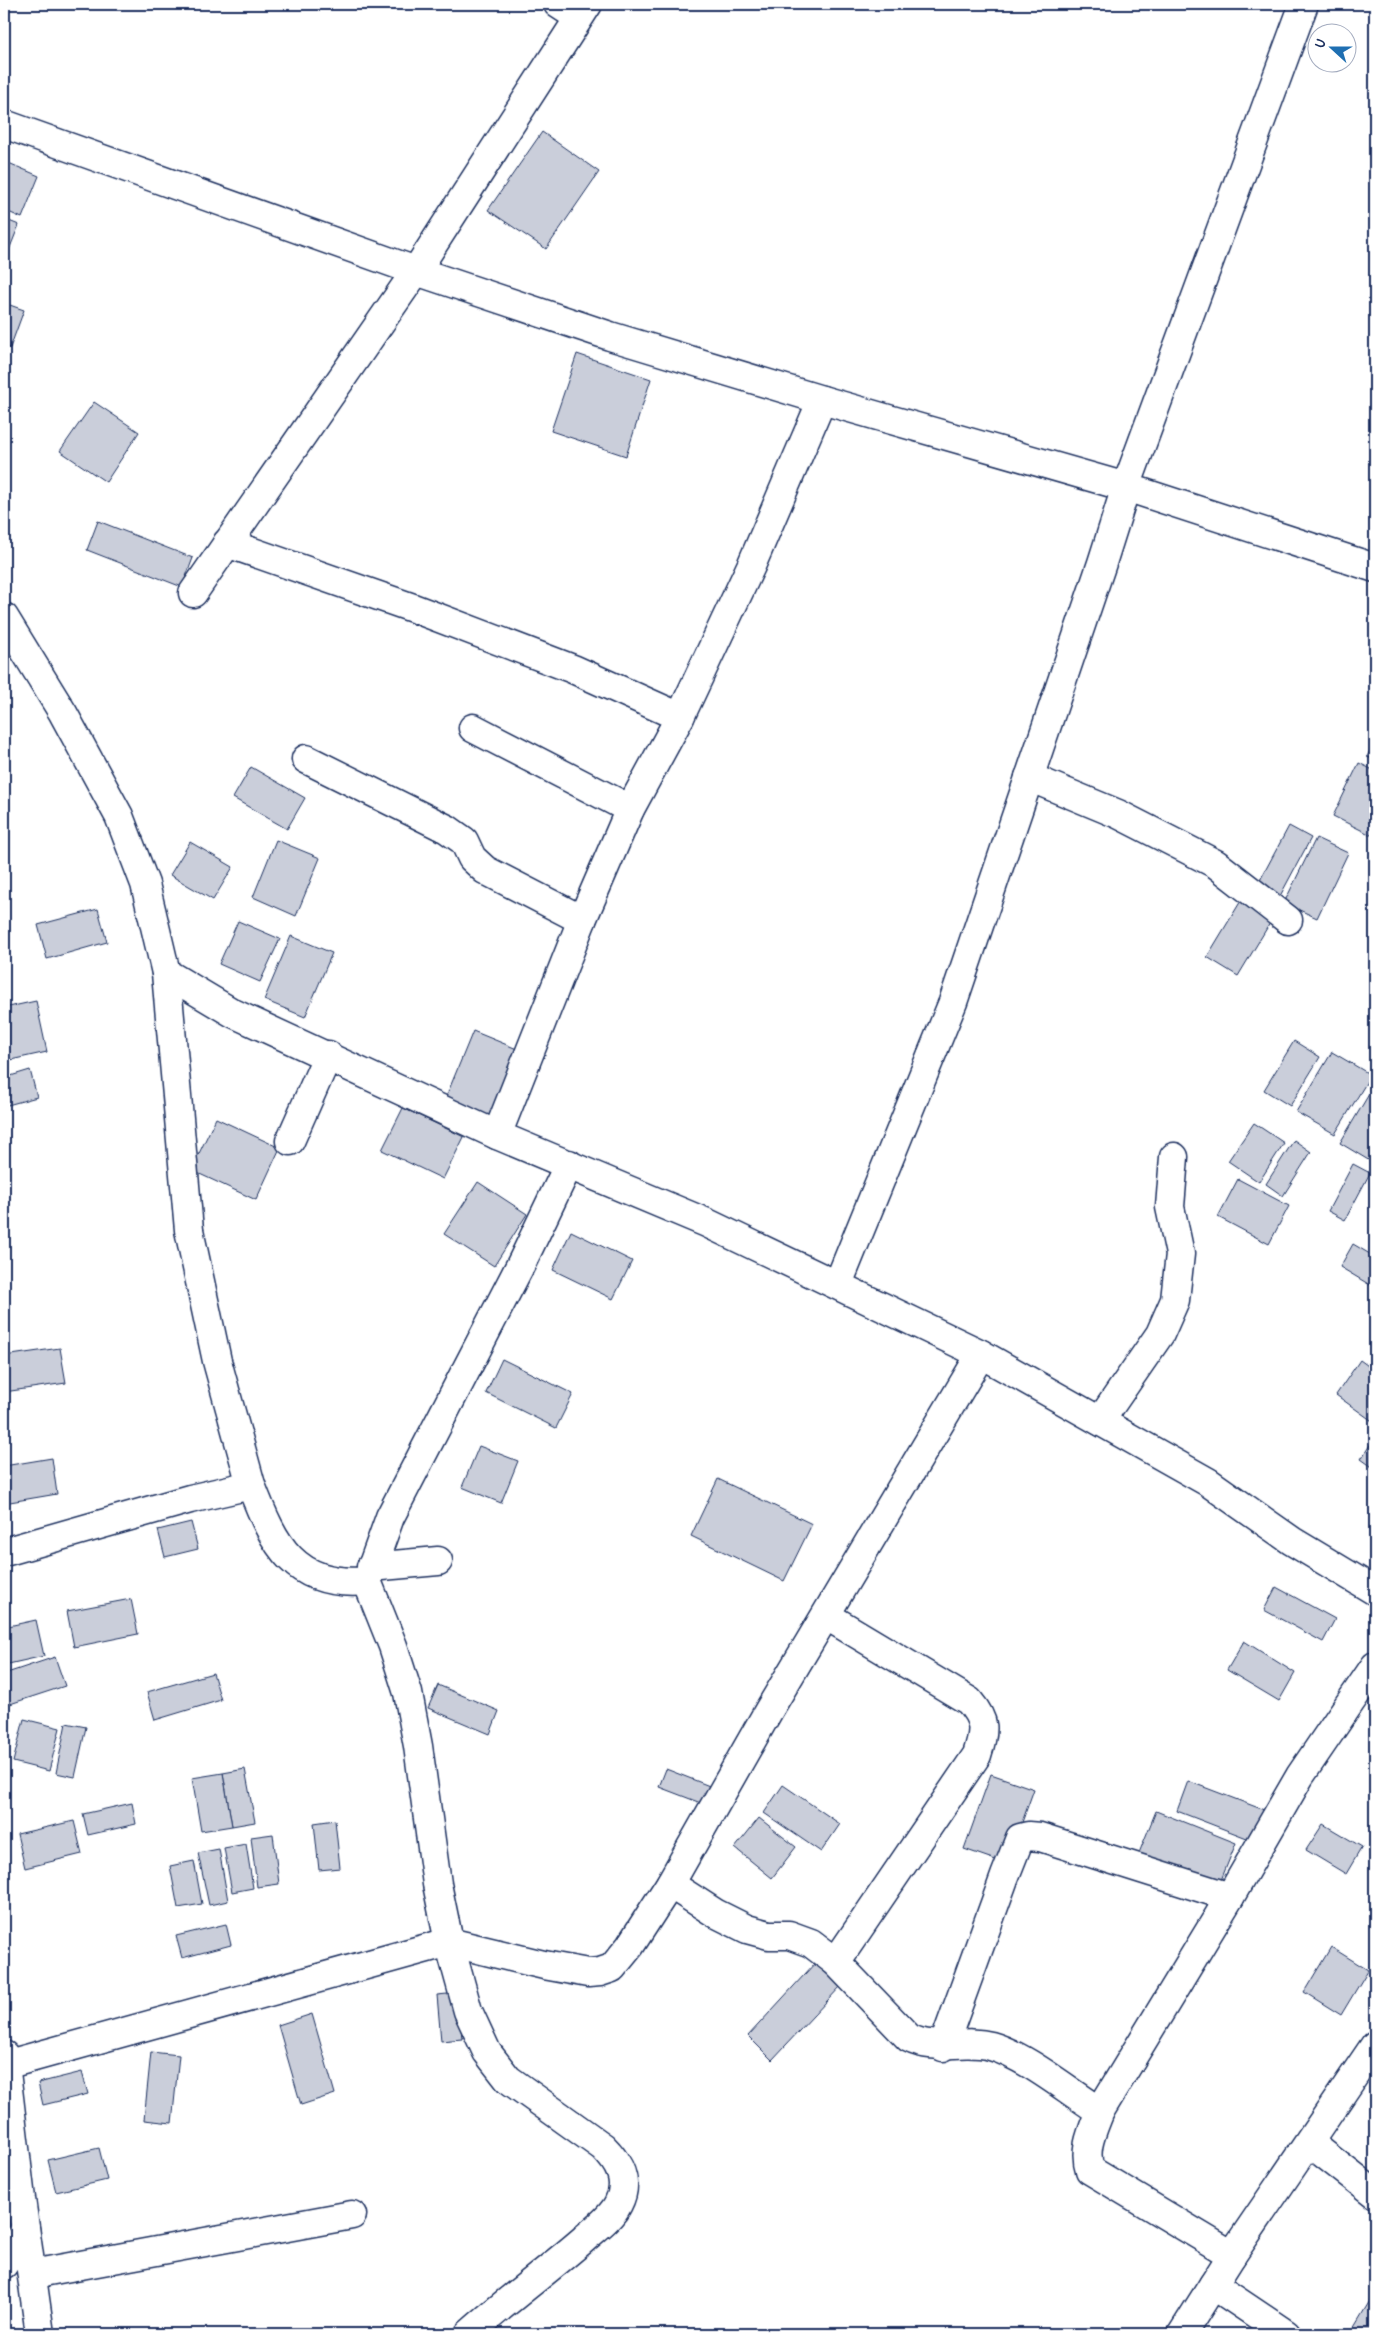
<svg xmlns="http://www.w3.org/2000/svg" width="1379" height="2338" font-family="'Patrick Hand',sans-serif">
  <rect width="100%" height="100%" fill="#fff"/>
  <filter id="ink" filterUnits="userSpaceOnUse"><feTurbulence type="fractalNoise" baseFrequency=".02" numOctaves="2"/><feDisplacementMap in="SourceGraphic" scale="10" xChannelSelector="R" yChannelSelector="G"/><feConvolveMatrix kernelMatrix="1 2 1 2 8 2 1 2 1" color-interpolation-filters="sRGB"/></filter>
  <g filter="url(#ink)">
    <g fill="#caceda" stroke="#1b2f5e">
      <polygon points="542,132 599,172 546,249 488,210"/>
      <polygon points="4,161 39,176 22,218 4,210"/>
      <polygon points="4,219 19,225 7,255 4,253"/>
      <polygon points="4,303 24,310 10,348 4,346"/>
      <polygon points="577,354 651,379 626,456 551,431"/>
      <polygon points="94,402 139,432 106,482 60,451"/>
      <polygon points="98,521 193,558 182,587 87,550"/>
      <polygon points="1375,739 1375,760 1367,757"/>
      <polygon points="1359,763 1375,771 1375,837 1333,816"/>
      <polygon points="251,767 305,798 287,829 233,798"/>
      <polygon points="1289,826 1311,838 1280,896 1258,884"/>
      <polygon points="1316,838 1348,853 1317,918 1284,903"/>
      <polygon points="276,840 320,858 296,916 253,897"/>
      <polygon points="190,842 233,867 213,900 170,875"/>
      <polygon points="1242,899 1273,918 1238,976 1207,957"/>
      <polygon points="98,909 107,942 47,959 38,925"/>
      <polygon points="238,921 280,939 260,982 219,964"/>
      <polygon points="291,936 332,953 305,1017 264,1000"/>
      <polygon points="36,1001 47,1052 6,1061 4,1052 4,1008"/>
      <polygon points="473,1031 517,1049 490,1116 446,1097"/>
      <polygon points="1294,1041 1320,1057 1290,1106 1264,1090"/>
      <polygon points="1332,1052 1371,1075 1335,1134 1296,1112"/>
      <polygon points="30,1070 37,1097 4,1106 4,1078"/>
      <polygon points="1375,1084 1375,1164 1340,1143"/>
      <polygon points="403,1108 464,1137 443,1179 382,1150"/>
      <polygon points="216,1118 280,1148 256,1200 191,1170"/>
      <polygon points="1254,1123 1284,1143 1259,1182 1228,1161"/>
      <polygon points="1294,1140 1311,1152 1283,1196 1266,1184"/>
      <polygon points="1353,1164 1370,1173 1345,1220 1328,1211"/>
      <polygon points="1238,1179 1289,1206 1269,1244 1218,1217"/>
      <polygon points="478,1182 527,1214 494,1266 444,1234"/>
      <polygon points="571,1231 632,1261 613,1299 553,1270"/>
      <polygon points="1353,1244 1375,1257 1375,1288 1340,1267"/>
      <polygon points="60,1348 66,1383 4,1392 4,1356"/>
      <polygon points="502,1359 573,1394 556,1428 486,1393"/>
      <polygon points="1360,1360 1375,1371 1375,1423 1336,1395"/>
      <polygon points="1375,1437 1375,1469 1361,1459"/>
      <polygon points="479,1446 518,1461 501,1503 462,1487"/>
      <polygon points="52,1458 57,1494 4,1503 4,1466"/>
      <polygon points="718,1479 812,1524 784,1581 691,1536"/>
      <polygon points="191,1522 198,1549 165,1557 158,1530"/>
      <polygon points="1276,1587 1335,1619 1323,1642 1264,1610"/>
      <polygon points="131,1599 138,1634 74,1647 67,1611"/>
      <polygon points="36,1620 44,1656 4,1665 4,1627"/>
      <polygon points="1244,1641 1295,1673 1279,1701 1227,1670"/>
      <polygon points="55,1657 65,1686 4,1706 4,1674"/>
      <polygon points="213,1673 221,1700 155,1720 147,1692"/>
      <polygon points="438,1685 499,1711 490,1734 428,1708"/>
      <polygon points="24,1719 60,1728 49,1771 13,1762"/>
      <polygon points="66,1723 86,1727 75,1777 56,1773"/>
      <polygon points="245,1769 255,1822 232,1826 223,1773"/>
      <polygon points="666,1769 712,1787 706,1805 659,1787"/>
      <polygon points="223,1773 232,1826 201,1831 192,1778"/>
      <polygon points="991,1774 1034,1789 1007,1864 964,1849"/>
      <polygon points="1188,1781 1264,1810 1252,1840 1177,1811"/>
      <polygon points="783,1785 840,1824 821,1852 764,1813"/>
      <polygon points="132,1803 136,1824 88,1835 83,1814"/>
      <polygon points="1156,1811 1236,1843 1219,1885 1139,1853"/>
      <polygon points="759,1818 796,1847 772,1878 735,1848"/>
      <polygon points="335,1820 340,1868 319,1870 314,1823"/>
      <polygon points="74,1821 82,1854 25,1868 17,1834"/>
      <polygon points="1323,1824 1362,1847 1346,1874 1306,1850"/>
      <polygon points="273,1834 279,1884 257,1887 251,1837"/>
      <polygon points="246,1844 253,1888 232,1892 224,1848"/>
      <polygon points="219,1849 228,1901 209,1905 198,1853"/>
      <polygon points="194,1861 202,1904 178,1908 170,1866"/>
      <polygon points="226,1924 231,1945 182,1958 176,1936"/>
      <polygon points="1331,1947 1368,1970 1341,2015 1304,1992"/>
      <polygon points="816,1962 841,1986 772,2060 748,2036"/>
      <polygon points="458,1993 462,2039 441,2041 437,1995"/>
      <polygon points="312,2014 335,2094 301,2105 278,2025"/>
      <polygon points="151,2052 179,2055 172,2123 144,2120"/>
      <polygon points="82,2072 88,2094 43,2105 38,2083"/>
      <polygon points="99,2148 107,2180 56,2192 48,2160"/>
      <polygon points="1371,2299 1375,2302 1375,2334 1350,2334"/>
    </g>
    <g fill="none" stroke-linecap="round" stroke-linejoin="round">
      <defs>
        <g id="minor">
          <polyline points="558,4 578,17"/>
          <polyline points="4,124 416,271 610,336 822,400 1126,487 1375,568"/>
          <polyline points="227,543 413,608 573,669 680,717"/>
          <polyline points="193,593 416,271 588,4"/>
          <polyline points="4,617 63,713 119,816 145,884 166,973 233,1013 497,1135 707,1223 981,1354 1208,1482 1292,1541 1375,1591"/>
          <polyline points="473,728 630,809"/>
          <polyline points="306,759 447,829 464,841 472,858 485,870 582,920"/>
          <polyline points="1029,777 1118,814 1216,864 1288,920"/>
          <polyline points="166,973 189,1230 217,1361 251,1485"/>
          <polyline points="497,1135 582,920 630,809 680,717 751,566 822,400"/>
          <polyline points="290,1141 328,1055"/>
          <polyline points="838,1284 953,1002 1102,563 1126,487 1304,4"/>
          <polyline points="1100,1421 1160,1334 1175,1300 1180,1254 1170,1207 1174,1157"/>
          <path d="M4,1552l186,-53 61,-14c23,60 43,103 116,96l23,-64 132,-255 47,-98"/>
          <polyline points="371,1567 438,1561"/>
          <path d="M367,1581l26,65 15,47 10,53 19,138 12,58 19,69 19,41 21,27 95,68c16,16 27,34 15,57 -7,14 -23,25 -34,35 -38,33 -78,62 -115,95"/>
          <path d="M827,1616l142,85c17,20 16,29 8,54l-141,207"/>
          <path d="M670,1884l45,29 32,16 22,6h20l22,8 25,19 73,76c27,14 54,0 82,8 35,10 77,45 109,65"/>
          <polyline points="943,2047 1005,1876 1020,1838 1028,1836 1040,1837 1230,1897"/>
          <polyline points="5,2065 449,1942 544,1965 588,1973 600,1972 612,1968 630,1946 670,1884 769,1710 981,1354"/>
          <polyline points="1310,2143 1375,2194"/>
          <path d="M1232,2255l-142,-85c-7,-21 2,-38 10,-59l130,-214 70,-121 75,-110"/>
          <polyline points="4,2264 25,2229"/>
          <polyline points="32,2274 352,2215"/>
          <polyline points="1213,2285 1286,2334"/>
          <polyline points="1182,2334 1232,2255 1375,2045"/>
        </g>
        <polyline id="secondary" points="4,2055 21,2199 40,2334"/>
      </defs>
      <use href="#minor" stroke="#1b2f5e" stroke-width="31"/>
      <use href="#secondary" stroke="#1b2f5e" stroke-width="31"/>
      <use href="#minor" stroke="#fff" stroke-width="28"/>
      <use href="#secondary" stroke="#fff" stroke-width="28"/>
    </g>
  </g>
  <rect width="1379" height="2338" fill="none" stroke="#fff" stroke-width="20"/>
  <rect x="10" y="10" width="1359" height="2318" fill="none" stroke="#1b2f5e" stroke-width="2" filter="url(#ink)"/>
  <g transform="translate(1332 48) rotate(291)"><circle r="24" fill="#ffffff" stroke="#a4acbf"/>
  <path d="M0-4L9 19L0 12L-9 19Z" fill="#1f6fb2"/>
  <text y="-8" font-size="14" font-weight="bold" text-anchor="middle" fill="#1b2f5e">U</text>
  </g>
</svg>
